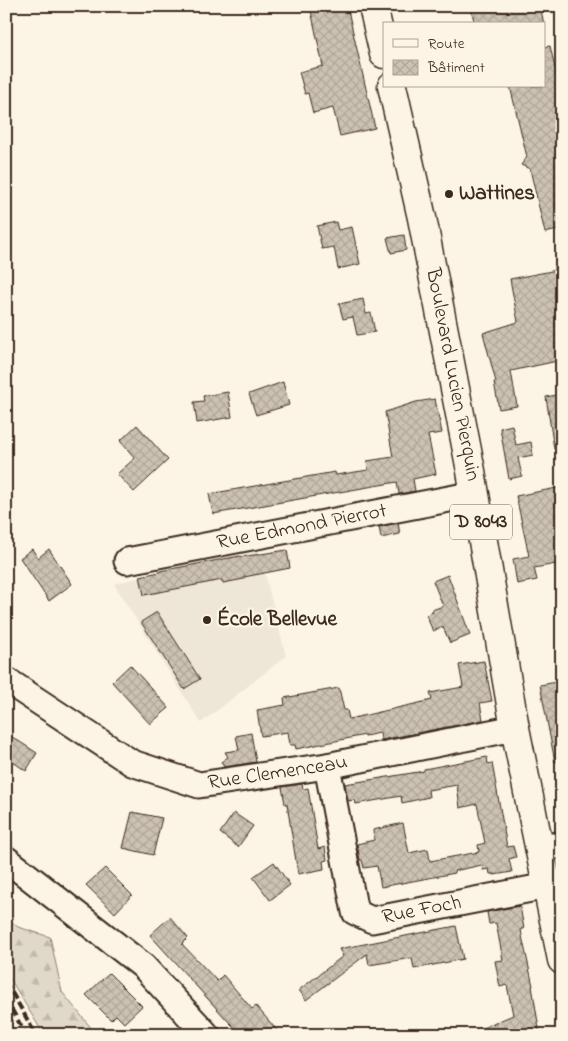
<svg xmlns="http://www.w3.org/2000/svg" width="568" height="1041" font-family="'Indie Flower',sans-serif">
  <defs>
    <pattern id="forest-firs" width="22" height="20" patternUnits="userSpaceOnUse" patternTransform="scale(1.25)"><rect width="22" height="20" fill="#e0d8c8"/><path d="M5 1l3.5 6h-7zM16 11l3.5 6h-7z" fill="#c1baab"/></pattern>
    <pattern id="building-cross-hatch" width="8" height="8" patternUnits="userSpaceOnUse" patternTransform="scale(1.25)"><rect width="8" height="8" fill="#ccc2b3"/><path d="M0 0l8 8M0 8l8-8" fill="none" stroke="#b0a79a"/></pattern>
  </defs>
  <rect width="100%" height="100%" fill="#fcf5e5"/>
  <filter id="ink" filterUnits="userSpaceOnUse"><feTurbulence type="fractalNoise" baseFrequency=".02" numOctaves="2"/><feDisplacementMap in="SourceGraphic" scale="10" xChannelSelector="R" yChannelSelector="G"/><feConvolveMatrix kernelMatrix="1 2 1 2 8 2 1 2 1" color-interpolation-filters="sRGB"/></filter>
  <g filter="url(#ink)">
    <polygon fill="#eee6d6" points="258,547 286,656 201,723 114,584"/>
    <polygon fill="url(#forest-firs)" stroke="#8e8173" points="6,917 18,927 50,937 62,992 97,1035 44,1035 6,972"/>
    <g fill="url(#building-cross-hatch)" stroke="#3b2a1e">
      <polygon points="310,6 347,6 375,128 340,136 333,108 313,113 308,93 305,94 299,72 323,66"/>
      <polygon points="470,6 540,6 544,24 475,24"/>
      <polygon points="550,46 562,98 562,229 545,233 530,169 521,165 527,157 510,86 544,86 544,47"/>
      <polygon points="336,222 338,230 352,227 360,264 338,269 334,247 322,249 317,226"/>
      <polygon points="404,235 406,250 391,253 387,238"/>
      <polygon points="562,269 562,360 511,371 517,406 499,409 494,382 496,382 483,333 518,322 510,279"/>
      <polygon points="363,299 366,314 371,313 375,332 357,335 353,317 343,319 339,304"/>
      <polygon points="283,382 289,405 256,415 249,394"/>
      <polygon points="228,392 232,417 197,423 194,402 204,401 203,396"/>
      <polygon points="562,394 562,448 554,449 546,397"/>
      <polygon points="435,399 442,433 428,435 436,474 413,479 415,491 399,494 397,482 213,514 209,494 335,472 336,475 368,470 367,461 393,457 385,412 416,402"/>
      <polygon points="137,425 168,460 134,492 117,474 135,458 120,441"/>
      <polygon points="512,425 516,445 531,442 533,455 518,458 522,476 509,479 500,428"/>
      <polygon points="562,487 562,563 534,568 537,580 517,584 513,559 529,556 516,496"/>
      <polygon points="398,523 400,534 381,538 379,527"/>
      <polygon points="32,549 38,558 49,549 72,584 49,601 20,558"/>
      <polygon points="287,550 290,568 244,577 244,579 223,583 222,580 144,595 140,576 160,572 160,571 240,556 241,557"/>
      <polygon points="448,575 470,635 450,643 443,627 433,631 426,615 433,612 432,610 443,606 433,581"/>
      <polygon points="157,612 200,679 184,689 141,622"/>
      <polygon points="484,661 492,701 480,703 483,720 381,740 380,733 365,736 365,735 296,749 295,745 290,745 288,732 261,736 257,710 285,705 284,698 339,688 344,710 347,710 349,719 432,700 430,693 463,687 459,665"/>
      <polygon points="130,665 169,708 150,724 112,682"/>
      <polygon points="562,681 562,761 555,762 540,685"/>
      <polygon points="6,733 37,753 26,771 6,757"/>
      <polygon points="251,733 256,762 224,767 221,762 228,757 225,752 239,750 236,736"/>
      <polygon points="487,757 488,764 492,763 507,847 513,846 516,857 509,859 512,872 494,875 494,874 490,874 489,869 483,870 482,865 454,871 455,873 381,887 377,866 364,868 362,860 360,860 357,844 374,840 373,830 403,823 409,853 428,849 430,861 479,852 478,845 485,843 477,804 460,808 457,785 428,790 429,797 402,803 401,796 356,804 355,800 348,801 345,784 424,771 424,769"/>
      <polygon points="302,784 303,789 308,788 318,849 325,847 327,860 323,861 324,869 298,874 287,804 285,804 282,787"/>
      <polygon points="132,812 162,818 153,855 123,848"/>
      <polygon points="234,813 253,826 238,847 220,833"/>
      <polygon points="274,862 290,885 270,900 253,877"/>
      <polygon points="105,868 132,895 115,913 86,885"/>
      <polygon points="520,906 524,929 521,929 522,936 533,986 532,986 540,1035 466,1035 513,1015 507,985 500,987 495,961 503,960 496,923 489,924 487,912"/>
      <polygon points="170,917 188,938 182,944 217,981 223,975 252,1009 256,1006 281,1035 242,1035 227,1020 150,935"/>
      <polygon points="456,926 463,959 414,969 412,958 369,965 367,954 306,1000 299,990 343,956 339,949"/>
      <polygon points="109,973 142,1006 124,1023 116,1015 111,1020 86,995"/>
    </g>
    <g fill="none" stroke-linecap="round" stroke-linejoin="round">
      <defs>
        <g id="minor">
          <path id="s1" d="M127,561l348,-67"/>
          <path id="s2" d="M6,680l126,83 67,22 128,-19 188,-38"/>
          <path id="s3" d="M327,766l28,146 17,8 190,-37"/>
          <polyline points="540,849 562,844"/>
          <polyline points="6,859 143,966 207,1035"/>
        </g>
        <g id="major">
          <polyline points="373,6 384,54"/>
          <path id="s4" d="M392,86l30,132 49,253 44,257 47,232"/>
        </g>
      </defs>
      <use href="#minor" stroke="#3b2a1e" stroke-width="29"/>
      <use href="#major" stroke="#3b2a1e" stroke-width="31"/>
      <use href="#minor" stroke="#fcf5e5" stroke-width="25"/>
      <use href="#major" stroke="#fcf5e5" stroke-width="28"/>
      <g stroke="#3b2a1e" stroke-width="4" stroke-dasharray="8 4" stroke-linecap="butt">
        <polyline points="6,982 36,1035"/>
        <polyline points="6,999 26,1035"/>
      </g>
    </g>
  </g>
  <g fill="#3b2a1e" stroke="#fcf5e5" stroke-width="2">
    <circle cx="449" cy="194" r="5"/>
    <circle cx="207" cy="620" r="5"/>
  </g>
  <g text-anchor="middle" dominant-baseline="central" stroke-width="4.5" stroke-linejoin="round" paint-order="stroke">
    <rect fill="#fcf5e5" stroke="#75675a" stroke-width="1" x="450" y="504.5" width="62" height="35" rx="4"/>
    <g font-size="20" font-weight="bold" fill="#3b2a1e">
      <text x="481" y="522">D 8043</text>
    </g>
    <g font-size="21" font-weight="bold" fill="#3b2a1e" stroke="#fcf5e5" text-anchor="start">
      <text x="459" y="194">Wattines</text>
      <text x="217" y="620">École Bellevue</text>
    </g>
    <g font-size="21" fill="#3b2a1e" stroke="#fcf5e5">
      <text stroke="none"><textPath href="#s4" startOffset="295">Boulevard Lucien Pierquin</textPath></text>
      <text stroke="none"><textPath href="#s1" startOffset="178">Rue Edmond Pierrot</textPath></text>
      <text stroke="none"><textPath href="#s2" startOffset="301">Rue Clemenceau</textPath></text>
      <text stroke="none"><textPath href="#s3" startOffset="218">Rue Foch</textPath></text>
    </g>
  </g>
  <rect width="568" height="1041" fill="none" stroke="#fcf5e5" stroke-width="25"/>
  <rect x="12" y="12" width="543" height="1016" fill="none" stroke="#3b2a1e" stroke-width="2" filter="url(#ink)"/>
  <rect x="383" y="22" width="162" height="65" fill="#fcf5e5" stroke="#afa495"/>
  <rect x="393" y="39" width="25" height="8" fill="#fcf5e5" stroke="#afa495"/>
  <text x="428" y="48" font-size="15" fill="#3b2a1e">Route</text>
  <rect x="393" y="60" width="25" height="15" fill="url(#building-cross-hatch)" stroke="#afa495"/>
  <text x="428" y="72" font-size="15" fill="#3b2a1e">Bâtiment</text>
</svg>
